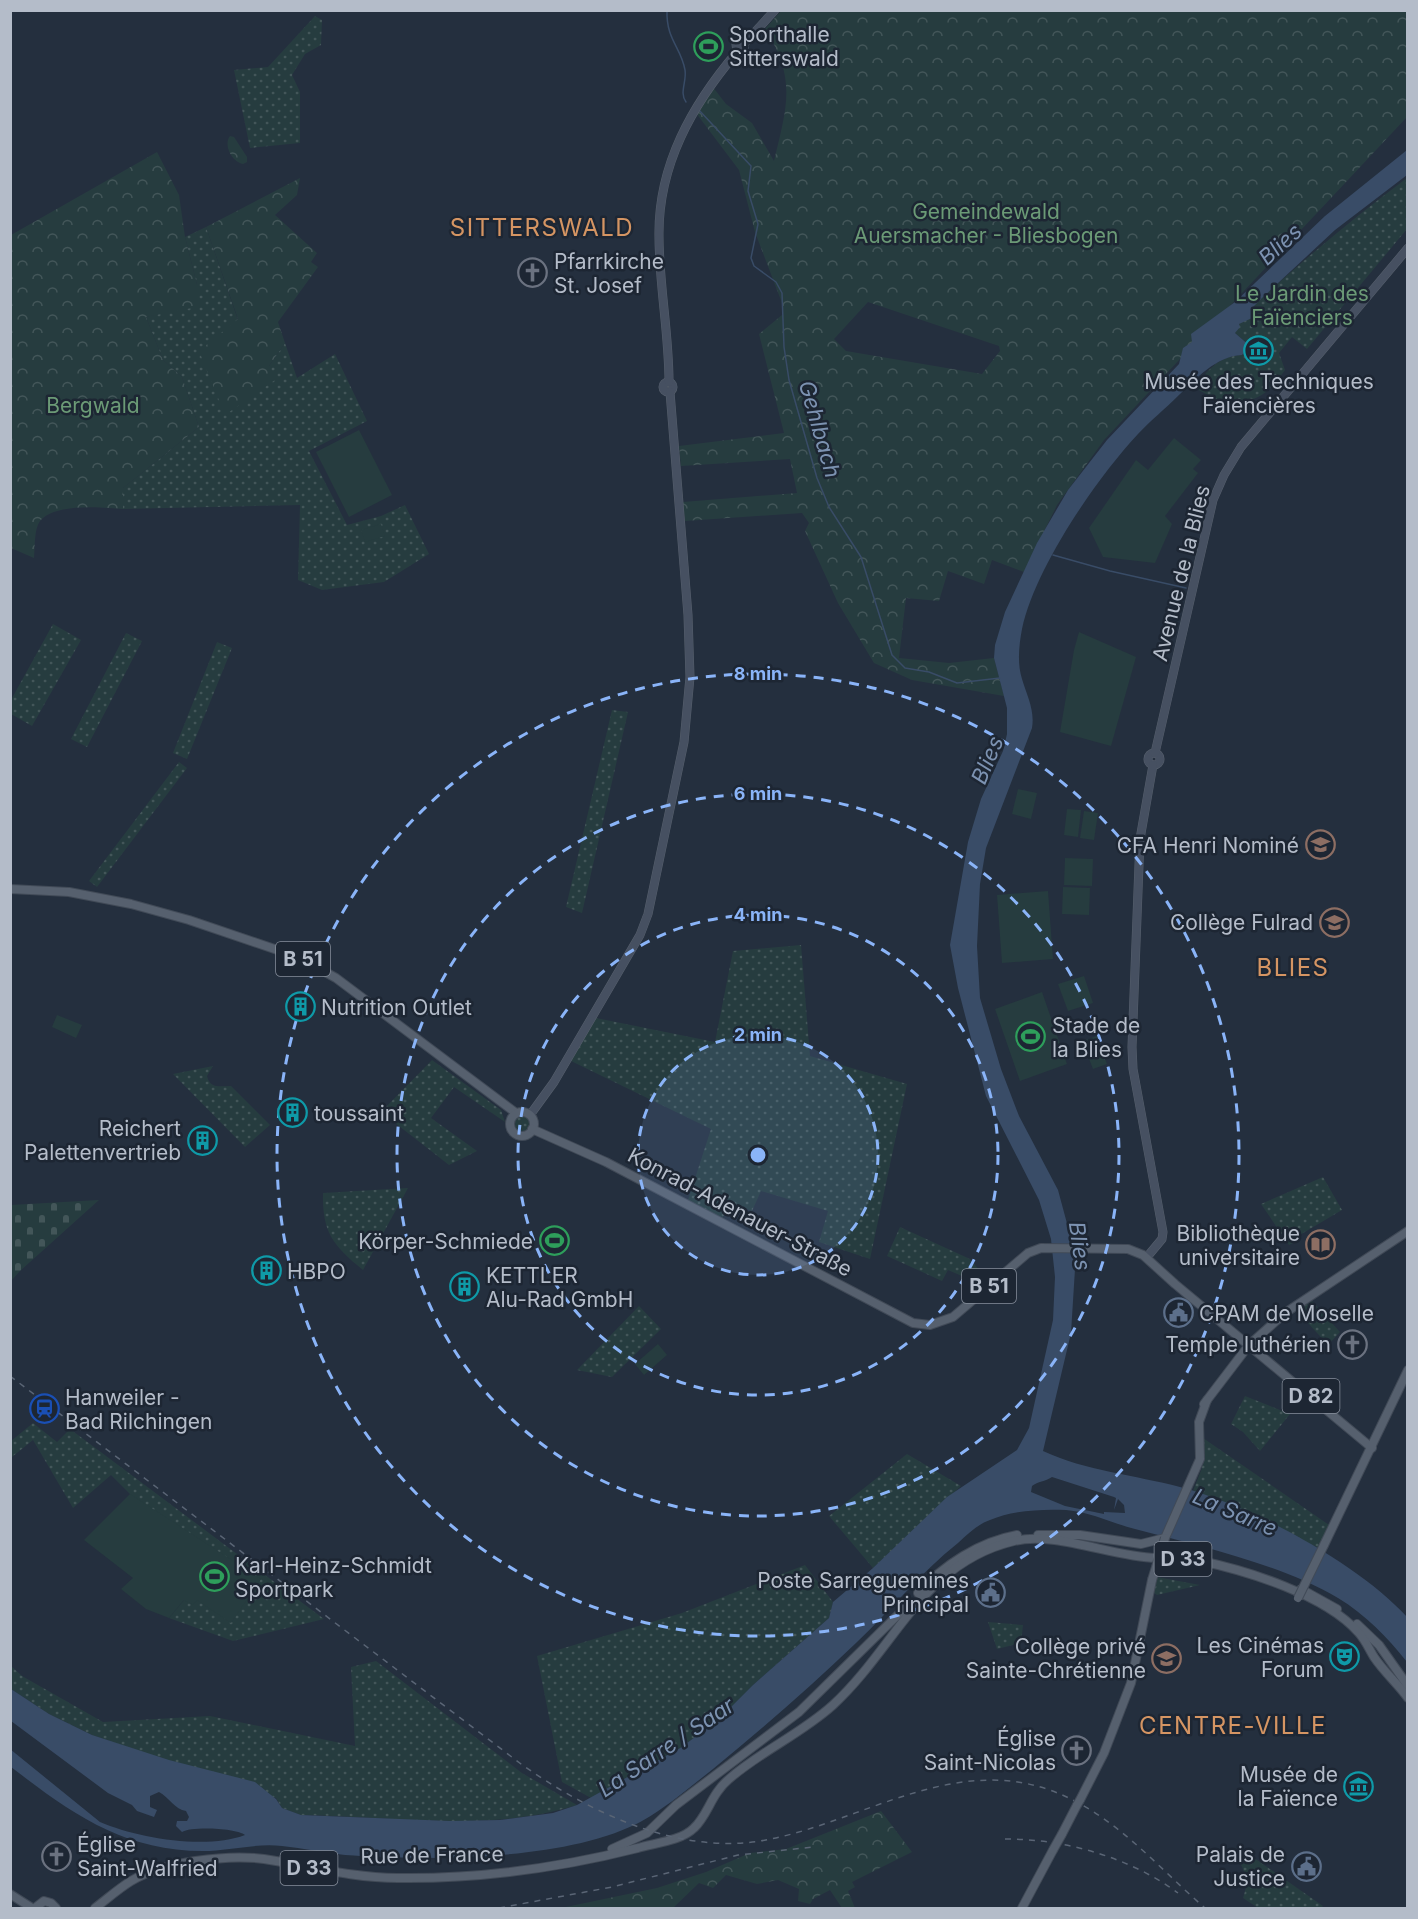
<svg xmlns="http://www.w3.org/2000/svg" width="1418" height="1919" font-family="Inter,sans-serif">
  <defs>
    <pattern id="grass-dots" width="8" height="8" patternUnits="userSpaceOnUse" patternTransform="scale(1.5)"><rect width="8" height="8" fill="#263c3f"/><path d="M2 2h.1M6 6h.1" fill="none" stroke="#435659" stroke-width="1.8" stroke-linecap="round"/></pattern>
    <pattern id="forest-crowns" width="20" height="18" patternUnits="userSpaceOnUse" patternTransform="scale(1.5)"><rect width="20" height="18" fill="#263c3f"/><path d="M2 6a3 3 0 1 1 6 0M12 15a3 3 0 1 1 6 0" fill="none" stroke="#435659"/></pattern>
    <pattern id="cemetery-stones" width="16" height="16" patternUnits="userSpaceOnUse" patternTransform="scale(1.5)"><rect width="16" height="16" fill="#263c3f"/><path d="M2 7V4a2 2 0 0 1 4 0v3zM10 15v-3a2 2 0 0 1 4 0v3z" fill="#435659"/></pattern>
  </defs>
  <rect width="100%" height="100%" fill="#242f3e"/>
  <g fill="url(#grass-dots)">
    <polygon points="315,16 322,20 321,45 305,54 292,75 300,92 300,143 250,148 234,70 268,67"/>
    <path d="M1407,178v51l-100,120 -15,-12 -13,16 6,17c-17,23 -25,32 -55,32l-2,4 -33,-18c12,-18 24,-32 47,-33l7,-10 -14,-12c8,-22 32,-39 49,-55 40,-35 80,-68 123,-100z"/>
    <polygon points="206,227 238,320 269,366 285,343 297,378 335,354 367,421 309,451 347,525 381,516 405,505 429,554 384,582 322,590 298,580 300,505 123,509 123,488 199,427 182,377 163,360 146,317 183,308 197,285 185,237"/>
    <polygon points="53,624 81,640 32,726 11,714 11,700"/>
    <polygon points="126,633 142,641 87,747 71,739"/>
    <polygon points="217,642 232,648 187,759 173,753"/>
    <polygon points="612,710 628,712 582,913 566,907"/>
    <polygon points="179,762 187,768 97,887 89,881"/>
    <polygon points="801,945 810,1056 907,1084 870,1259 819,1242 828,1211 761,1191 752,1211 732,1203 722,1218 688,1200 711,1129 571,1061 596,1018 715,1042 733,951"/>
    <polygon points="432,1060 501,1110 505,1122 454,1087 431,1118 477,1151 449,1165 381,1112"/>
    <path d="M213,1066l-6,10c3,13 13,10 24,10l39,39 -25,22 -72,-73z"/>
    <circle cx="521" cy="1123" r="9"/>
    <polygon points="1323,1177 1342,1210 1298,1236 1298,1240 1289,1245 1261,1204"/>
    <path d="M408,1188l-45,82c-30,-24 -41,-38 -40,-77z"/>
    <polygon points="900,1227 970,1259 985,1277 978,1283 948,1270 942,1281 887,1256"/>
    <polygon points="1312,1301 1340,1332 1328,1345 1297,1311"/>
    <polygon points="639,1306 661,1329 612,1377 577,1370"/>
    <polygon points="1245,1396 1290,1414 1260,1451 1243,1432 1231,1424"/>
    <polygon points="33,1423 57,1442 70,1429 324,1619 233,1641 169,1618 184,1600 130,1494 111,1475 73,1508 33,1440 12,1457 11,1441"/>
    <polygon points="1203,1438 1332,1527 1323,1550 1224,1503 1193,1491 1202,1468"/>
    <polygon points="907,1454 961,1486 873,1568 829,1516"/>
    <polygon points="805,1565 833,1602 829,1618 753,1685 722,1716 682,1747 591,1798 562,1782 537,1656 682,1613"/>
    <polygon points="1157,1577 1200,1585 1157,1595 1154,1593"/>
    <polygon points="988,1622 1023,1625 1021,1643 997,1649"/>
    <path d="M376,1661l146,112 55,32c-89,28 -184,11 -276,10l-19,-7 -6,-10 -184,-63 -43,-21 -38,-25 -1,-24 12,11 81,46 107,-6 145,30 -4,-79z"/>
    <path d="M1237,1846l86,60 -2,2h-63l-15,-10c10,-28 -9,-34 -6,-52z"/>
  </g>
  <g fill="url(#forest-crowns)" fill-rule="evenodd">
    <path d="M781,11h626v106l-303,323 -47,65 -33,67 -32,-12 -8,24 -36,-13 -9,30 -33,-3 -7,60 50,5 45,-5 10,38 -92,-16 -38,-17 -36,-60 -33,-72 4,-8 -7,-10 -117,8 -2,-19 114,-9 -7,-34 -109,7 -2,-20 105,-13 -25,-99 23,-19v-12l-27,-71 -16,-62 -43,-57 16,-27 14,18 26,19 22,38c13,-55 23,-82 -9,-132zM868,302l131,44 1,5 -18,23 -136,-23 -12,-12z"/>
    <path d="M230,136l4,1 13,20v5l-4,2c-11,-2 -20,-19 -13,-28z"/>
    <path d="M157,152l22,43 6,42 12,48v22l-51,10 17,43 19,17 17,50 -76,61v21c-21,-2 -68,-6 -83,12 -6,8 -5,26 -6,37l-23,-10v-313z"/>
    <polygon points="300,178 297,195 275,215 317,253 311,262 318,267 278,322 285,343 269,366 275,380 225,415 199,351 238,319 206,227"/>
    <polygon points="881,1811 912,1852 852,1882 855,1887 848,1891 855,1908 842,1908 830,1890 813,1899 810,1904 798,1901 799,1889 778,1880 757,1884 726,1875 713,1888 699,1883 673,1908 561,1908 657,1888 706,1872 750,1853 786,1849"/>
  </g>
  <polygon fill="url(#cemetery-stones)" points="99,1200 20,1271 11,1281 11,1205"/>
  <g fill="#263c3f">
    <polygon points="359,430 392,495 349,517 316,452"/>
    <polygon points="1174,438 1201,460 1193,469 1198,473 1165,516 1172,524 1155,563 1103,557 1089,528 1136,460 1148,470"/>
    <polygon points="381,524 385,536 365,542 361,530"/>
    <polygon points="1079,632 1136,657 1111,746 1060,732 1074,650"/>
    <polygon points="1018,789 1037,793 1031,819 1012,814"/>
    <polygon points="1067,809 1081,810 1078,837 1064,835"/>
    <polygon points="1084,811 1098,813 1094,840 1080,838"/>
    <polygon points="1065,858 1093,859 1092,886 1064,885"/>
    <polygon points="1063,887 1090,888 1089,915 1062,914"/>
    <polygon points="1048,891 1053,959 1002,963 997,895"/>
    <polygon points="1084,976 1093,1003 1068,1011 1058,984"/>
    <polygon points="1042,992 1067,1064 1020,1081 995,1009"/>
    <polygon points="57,1015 82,1025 76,1038 52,1027"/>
    <polygon points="1097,1036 1107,1064 1093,1069 1082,1041"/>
    <polygon points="658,1344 667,1355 644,1375 635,1364"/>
    <polygon points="130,1494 261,1579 231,1623 197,1600 193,1605 184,1600 169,1618 146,1609 121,1589 133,1578 84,1540"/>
  </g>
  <path fill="#394c67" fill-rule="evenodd" d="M1407,150v25l-72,55 -73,68 -11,11 1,9 -13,6 1,3 -5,6 15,13 -8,9c-26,1 -46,24 -64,41 -13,13 -27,24 -40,38 -42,45 -103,134 -116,195 -3,16 -5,34 0,50 5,17 13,31 10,49l-46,120 -6,36 -3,62 3,52 21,71 18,47 39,74 14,52 3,27 -4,64 -28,118c43,20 92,24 137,36 70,18 178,76 227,130v45c-20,-25 -41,-47 -69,-64 -58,-34 -138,-52 -203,-69 -23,-6 -45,-17 -69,-19 -23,-1 -52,0 -76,10 -12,4 -22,14 -32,23 -38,30 -67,67 -102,100 -46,44 -94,86 -143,126 -23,18 -46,38 -71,52 -73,40 -214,40 -297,34 -21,-2 -42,-7 -63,-9 -27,-3 -53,5 -79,5 -80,0 -132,-38 -192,-84l-1,-18 90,73c37,16 106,28 145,13 -8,-7 -54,-9 -63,-3l-6,-6 1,-5h10l2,-4 -3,-6c-11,-1 -17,-14 -27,-19l-9,4v11l7,3 -3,7 -17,-6 -5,-6 -24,-12 -97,-72v-32l38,25 43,21 77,25 86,22 21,17 6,9 19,7 149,6 50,-1 53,-7 24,-8 105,-58 40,-31 31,-31 76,-67 4,-16 40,-34 74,-71 70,-47 12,-22 24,-108 2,-43 -4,-38 -12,-39 -53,-104 -28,-108 -8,-43 18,-103 13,-43 22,-48 4,-17v-26l-13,-50 1,-13 10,-33 32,-69 31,-53 39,-50 72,-76 4,-16 9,-6 -1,-8 44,-32 90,-86zM1052,1477l62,20 2,1 -2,12 4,-11 6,6 1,8 -21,-1v2l-39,-8 -34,-14 1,-6c6,-5 13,-4 20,-9z"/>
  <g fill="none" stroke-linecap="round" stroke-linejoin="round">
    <g stroke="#394c67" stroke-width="1.5">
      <path d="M667,10c-1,30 14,37 18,60 2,11 -6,23 1,32"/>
      <polyline points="698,109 751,166 748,191 758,224 751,258 754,266 776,282 782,293 784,347 789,380 817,478 829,507 861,557 892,655 905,668 929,672 957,683 1000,678"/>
      <polyline points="1053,555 1110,571 1186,588"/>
    </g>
    <defs>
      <g id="secondary">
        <polyline points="744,44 775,10"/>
        <circle cx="668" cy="387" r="5"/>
        <path d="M669,382c0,-49 -10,-97 -10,-146 -1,-71 33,-131 78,-184h7v-8h-8l1,8"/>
        <circle cx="1154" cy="759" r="6"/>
        <polyline points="1155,753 1213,500 1224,475 1241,447 1408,248"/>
        <polyline points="530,1115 554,1082 640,935 648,914 684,742 690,677 688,615 670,392"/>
        <polyline points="1147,1257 1162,1239 1163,1232 1133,1069 1132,1047 1140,839 1153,765"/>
      </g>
      <g id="primary">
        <polyline points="10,889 69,892 131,904 189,920 298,957 336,978 516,1113"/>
        <circle cx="522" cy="1124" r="12"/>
        <polyline points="532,1129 606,1162 913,1323 930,1325 953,1317 1028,1253 1041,1248 1128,1249 1143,1255 1175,1284 1372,1448"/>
        <polyline points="1204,1404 1249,1345 1285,1313 1408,1231"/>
        <polyline points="1038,1535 1080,1535 1141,1544 1165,1538 1200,1459 1199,1422 1207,1400"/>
        <polyline points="1324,1545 1408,1370"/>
        <polyline points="1301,1589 1337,1609"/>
        <path d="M918,1593c26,-28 61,-51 99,-58"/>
        <polyline points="1357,1624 1379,1645 1408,1686"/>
        <polyline points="1080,1800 1104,1753 1131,1683 1152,1580"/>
        <polyline points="1062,1834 1077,1805"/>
        <polyline points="612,1849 647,1833 676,1805 799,1712 908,1605"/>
        <polyline points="10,1894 32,1908"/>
        <polyline points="35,1908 44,1901 51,1903 56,1908"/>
        <path d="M95,1908c12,-9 23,-19 36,-27 31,-19 97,-27 133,-22 45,7 88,19 134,19 81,1 161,-10 240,-30 17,-5 43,-7 56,-20 14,-13 17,-34 35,-49 32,-28 72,-45 104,-74 63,-58 89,-142 181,-164 41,-10 99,16 142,17 15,0 31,-1 45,3 47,10 124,34 157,71 7,7 11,17 16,25 10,15 24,27 34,41"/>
        <polyline points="1022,1908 1053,1850"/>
      </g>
    </defs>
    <use href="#secondary" stroke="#565f6c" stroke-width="9"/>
    <use href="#primary" stroke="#414a57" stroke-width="10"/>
    <use href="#secondary" stroke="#465061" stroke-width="8"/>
    <use href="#primary" stroke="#56606e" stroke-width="8"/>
    <g stroke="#5a6575" stroke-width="1.5" stroke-dasharray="6 6" stroke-linecap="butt">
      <path d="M10,1376l511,388c69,49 162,94 250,75 92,-19 180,-82 276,-50 66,23 107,75 158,119"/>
      <path d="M1005,1839c60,0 124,18 173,54"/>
      <polyline points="499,1908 612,1887 738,1855 814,1847"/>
    </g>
    <defs>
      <g id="primary-bridge">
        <polyline points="1152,1580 1165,1538"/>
        <polyline points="1298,1598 1324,1545"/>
        <polyline points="1077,1805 1080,1800"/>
        <polyline points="1053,1850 1062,1834"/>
      </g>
    </defs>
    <use href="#primary-bridge" stroke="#414a57" stroke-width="10" stroke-linecap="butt"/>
    <use href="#primary-bridge" stroke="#56606e" stroke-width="8"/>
  </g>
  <circle cx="758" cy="1155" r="120" fill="#8ab4f8" fill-opacity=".12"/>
  <g fill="none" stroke="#8ab4f8" stroke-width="3" stroke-dasharray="10 8">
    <circle cx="758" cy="1155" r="120"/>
    <circle cx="758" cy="1155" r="240"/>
    <circle cx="758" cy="1155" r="361"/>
    <circle cx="758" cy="1155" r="481"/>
  </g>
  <defs>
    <symbol id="stadium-ring" viewBox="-11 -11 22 22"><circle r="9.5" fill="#1d2633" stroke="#2e9e5b" stroke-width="1.5"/><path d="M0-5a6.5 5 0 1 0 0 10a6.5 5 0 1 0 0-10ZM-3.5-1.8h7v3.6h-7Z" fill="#2e9e5b"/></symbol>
    <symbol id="church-ring" viewBox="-11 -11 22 22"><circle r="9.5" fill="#1d2633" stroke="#6b7280" stroke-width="1.5"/><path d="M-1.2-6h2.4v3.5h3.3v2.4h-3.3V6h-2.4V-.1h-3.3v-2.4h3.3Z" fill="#6b7280"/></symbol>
    <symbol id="museum-ring" viewBox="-11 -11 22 22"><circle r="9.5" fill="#1d2633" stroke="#0f9aa8" stroke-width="1.5"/><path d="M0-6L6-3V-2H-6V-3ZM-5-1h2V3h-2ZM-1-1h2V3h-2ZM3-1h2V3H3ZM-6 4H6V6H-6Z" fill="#0f9aa8"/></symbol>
    <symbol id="university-ring" viewBox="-11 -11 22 22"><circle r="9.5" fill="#1d2633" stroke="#8d6e63" stroke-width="1.5"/><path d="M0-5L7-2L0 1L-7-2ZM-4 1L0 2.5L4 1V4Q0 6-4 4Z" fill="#8d6e63"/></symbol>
    <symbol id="school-ring" viewBox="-11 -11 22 22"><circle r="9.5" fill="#1d2633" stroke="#8d6e63" stroke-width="1.5"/><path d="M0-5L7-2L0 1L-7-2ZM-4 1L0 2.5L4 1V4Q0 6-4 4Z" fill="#8d6e63"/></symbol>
    <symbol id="building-ring" viewBox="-11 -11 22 22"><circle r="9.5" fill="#1d2633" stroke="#0f9aa8" stroke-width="1.5"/><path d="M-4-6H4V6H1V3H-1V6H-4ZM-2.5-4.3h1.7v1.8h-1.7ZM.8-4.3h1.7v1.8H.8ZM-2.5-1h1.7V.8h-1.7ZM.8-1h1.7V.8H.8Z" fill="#0f9aa8"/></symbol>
    <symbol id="library-ring" viewBox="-11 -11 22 22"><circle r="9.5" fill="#1d2633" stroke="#8d6e63" stroke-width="1.5"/><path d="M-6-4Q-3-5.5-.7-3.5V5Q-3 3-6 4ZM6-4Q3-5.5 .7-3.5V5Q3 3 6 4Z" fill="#8d6e63"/></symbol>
    <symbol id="civic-ring" viewBox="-11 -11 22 22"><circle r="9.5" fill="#1d2633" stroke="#5c6f8a" stroke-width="1.5"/><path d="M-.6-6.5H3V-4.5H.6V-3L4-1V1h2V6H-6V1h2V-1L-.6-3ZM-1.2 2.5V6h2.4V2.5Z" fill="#5c6f8a"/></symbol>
    <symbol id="station-ring" viewBox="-11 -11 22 22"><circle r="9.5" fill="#1d2633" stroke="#1a4fb4" stroke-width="1.5"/><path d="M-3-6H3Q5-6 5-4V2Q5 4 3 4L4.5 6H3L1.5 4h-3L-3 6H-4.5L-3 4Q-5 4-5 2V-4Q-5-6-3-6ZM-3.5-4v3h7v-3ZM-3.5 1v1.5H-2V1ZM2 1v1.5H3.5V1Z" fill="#1a4fb4"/></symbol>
    <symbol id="theatre-ring" viewBox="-11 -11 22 22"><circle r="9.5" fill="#1d2633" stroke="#0f9aa8" stroke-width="1.5"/><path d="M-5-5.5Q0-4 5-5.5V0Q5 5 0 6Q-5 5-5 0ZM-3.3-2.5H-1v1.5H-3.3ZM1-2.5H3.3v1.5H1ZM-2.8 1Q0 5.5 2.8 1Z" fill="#0f9aa8"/></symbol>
  </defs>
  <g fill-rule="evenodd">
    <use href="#stadium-ring" x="692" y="30" width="33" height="33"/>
    <use href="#church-ring" x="516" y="256" width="33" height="33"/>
    <use href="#museum-ring" x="1242" y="334" width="33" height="33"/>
    <use href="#university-ring" x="1304" y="828" width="33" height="33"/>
    <use href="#school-ring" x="1318" y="906" width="33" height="33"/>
    <use href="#building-ring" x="284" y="990" width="33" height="33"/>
    <use href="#stadium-ring" x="1014" y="1020" width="33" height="33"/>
    <use href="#building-ring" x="276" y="1096" width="33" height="33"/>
    <use href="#building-ring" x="186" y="1124" width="33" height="33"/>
    <use href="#stadium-ring" x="538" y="1224" width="33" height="33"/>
    <use href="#library-ring" x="1304" y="1228" width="33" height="33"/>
    <use href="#building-ring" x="250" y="1254" width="33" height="33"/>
    <use href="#building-ring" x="448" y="1270" width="33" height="33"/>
    <use href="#civic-ring" x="1162" y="1296" width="33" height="33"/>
    <use href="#church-ring" x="1336" y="1328" width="33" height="33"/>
    <use href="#station-ring" x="28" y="1392" width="33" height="33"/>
    <use href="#stadium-ring" x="198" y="1560" width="33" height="33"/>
    <use href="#civic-ring" x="974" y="1576" width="33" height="33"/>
    <use href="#theatre-ring" x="1328" y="1640" width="33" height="33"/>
    <use href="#school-ring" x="1150" y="1642" width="33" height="33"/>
    <use href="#church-ring" x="1060" y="1734" width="33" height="33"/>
    <use href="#museum-ring" x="1342" y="1770" width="33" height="33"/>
    <use href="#church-ring" x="40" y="1840" width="33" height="33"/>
    <use href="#civic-ring" x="1290" y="1850" width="33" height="33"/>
  </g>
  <g text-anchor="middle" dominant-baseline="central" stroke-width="5" stroke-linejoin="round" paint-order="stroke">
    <g fill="#1d2633" stroke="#878f9c" stroke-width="1.5">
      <rect x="276" y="942" width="54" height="34" rx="4.5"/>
      <rect x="962" y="1269" width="54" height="34" rx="4.5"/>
      <rect x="1282.5" y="1379" width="57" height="34" rx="4.5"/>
      <rect x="1154.5" y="1542" width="57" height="34" rx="4.5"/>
      <rect x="280.5" y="1851" width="57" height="34" rx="4.5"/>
    </g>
    <g font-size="20" font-weight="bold" fill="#b4bcc9">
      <text x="303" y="959">B 51</text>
      <text x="989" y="1286">B 51</text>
      <text x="1311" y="1396">D 82</text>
      <text x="1183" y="1559">D 33</text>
      <text x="309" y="1868">D 33</text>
    </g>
    <g font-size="21" fill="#b4bcc9" stroke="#1d2633" text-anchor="end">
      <text x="729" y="34" text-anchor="start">Sporthalle<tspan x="729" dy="24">Sitterswald</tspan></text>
      <text x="554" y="261" text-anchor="start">Pfarrkirche<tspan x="554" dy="24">St. Josef</tspan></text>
      <text x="1259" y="381" text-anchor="middle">Musée des Techniques<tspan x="1259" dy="24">Faïencières</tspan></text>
      <text x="1299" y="845">CFA Henri Nominé</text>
      <text x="1313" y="922">Collège Fulrad</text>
      <text x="321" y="1007" text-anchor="start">Nutrition Outlet</text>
      <text x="1052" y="1025" text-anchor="start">Stade de<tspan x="1052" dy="24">la Blies</tspan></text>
      <text x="314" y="1113" text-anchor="start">toussaint</text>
      <text x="181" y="1128">Reichert<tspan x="181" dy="24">Palettenvertrieb</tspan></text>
      <text x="1300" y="1233">Bibliothèque<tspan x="1300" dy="24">universitaire</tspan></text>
      <text x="533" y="1241">Körper-Schmiede</text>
      <text x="287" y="1271" text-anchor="start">HBPO</text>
      <text x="486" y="1275" text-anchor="start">KETTLER<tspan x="486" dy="24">Alu-Rad GmbH</tspan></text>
      <text x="1199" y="1313" text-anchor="start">CPAM de Moselle</text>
      <text x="1331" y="1344">Temple luthérien</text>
      <text x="65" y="1397" text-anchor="start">Hanweiler -<tspan x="65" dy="24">Bad Rilchingen</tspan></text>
      <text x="235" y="1565" text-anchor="start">Karl-Heinz-Schmidt<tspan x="235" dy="24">Sportpark</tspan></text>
      <text x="969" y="1580">Poste Sarreguemines<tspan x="969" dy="24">Principal</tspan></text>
      <text x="1324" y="1645">Les Cinémas<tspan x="1324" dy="24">Forum</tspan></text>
      <text x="1146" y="1646">Collège privé<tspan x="1146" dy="24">Sainte-Chrétienne</tspan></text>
      <text x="1056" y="1738">Église<tspan x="1056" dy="24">Saint-Nicolas</tspan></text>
      <text x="1338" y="1774">Musée de<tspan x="1338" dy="24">la Faïence</tspan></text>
      <text x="77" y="1844" text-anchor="start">Église<tspan x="77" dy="24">Saint-Walfried</tspan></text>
      <text x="1285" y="1854">Palais de<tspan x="1285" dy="24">Justice</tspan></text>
    </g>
    <g font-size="21" fill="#6b9a76" stroke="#1d2633">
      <text x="986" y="211">Gemeindewald<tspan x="986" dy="24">Auersmacher - Bliesbogen</tspan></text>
      <text x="1302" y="293">Le Jardin des<tspan x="1302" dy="24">Faïenciers</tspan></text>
      <text x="93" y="405">Bergwald</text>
    </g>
    <g font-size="21" fill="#b4bcc9" stroke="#1d2633">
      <text transform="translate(1181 573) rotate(-76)">Avenue de la Blies</text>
      <text transform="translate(740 1212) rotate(28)">Konrad-Adenauer-Straße</text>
      <text transform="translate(432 1855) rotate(-1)">Rue de France</text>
    </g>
    <g font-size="22" font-style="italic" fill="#7c92b1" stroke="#1d2633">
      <text transform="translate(1280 244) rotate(-42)">Blies</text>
      <text transform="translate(820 429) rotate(74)">Gehlbach</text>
      <text transform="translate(987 760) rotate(-67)">Blies</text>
      <text transform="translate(1080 1246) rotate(82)">Blies</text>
      <text transform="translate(1235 1512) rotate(23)">La Sarre</text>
      <text transform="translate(666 1747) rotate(-34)">La Sarre / Saar</text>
    </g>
    <g font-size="24" letter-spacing="1.5" fill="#d59563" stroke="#1d2633">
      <text x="542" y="227">SITTERSWALD</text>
      <text x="1293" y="967">BLIES</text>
      <text x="1233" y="1725">CENTRE-VILLE</text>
    </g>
  </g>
  <circle cx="758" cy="1155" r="9" fill="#8ab4f8" stroke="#1d2633" stroke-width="3"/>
  <g font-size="18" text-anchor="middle" font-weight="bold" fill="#8ab4f8" stroke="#1d2633" stroke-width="5" stroke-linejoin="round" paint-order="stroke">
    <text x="758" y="680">8 min</text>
    <text x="758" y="800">6 min</text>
    <text x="758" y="921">4 min</text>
    <text x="758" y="1041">2 min</text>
  </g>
  <rect width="1418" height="1919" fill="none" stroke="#b4bcc9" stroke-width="24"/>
</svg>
